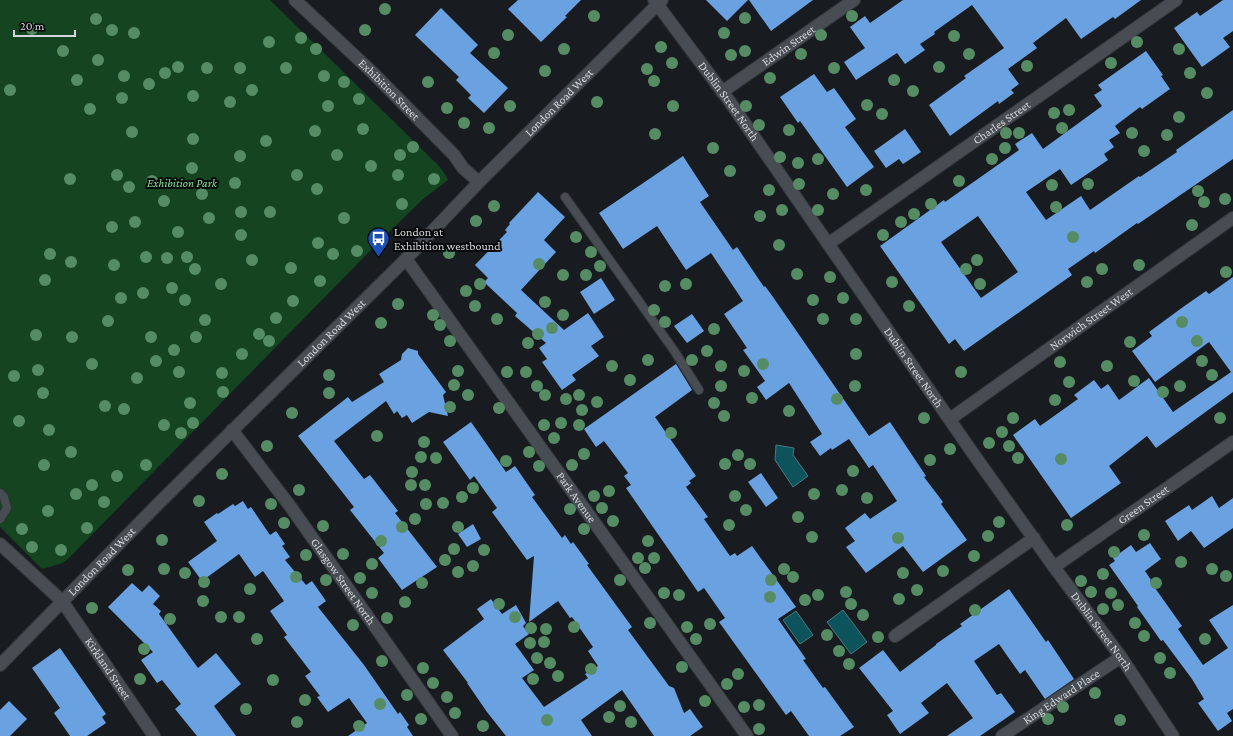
<svg xmlns="http://www.w3.org/2000/svg" width="1233" height="736" font-family="'Crimson Pro',serif">
  <rect width="100%" height="100%" fill="#181c21"/>
  <polygon fill="#144420" points="0,0 270,0 439,166 445,174 448,180 423,199 373,248 70,557 63,563 42,569 0,527"/>
  <g fill="#0c535c" stroke="#487b82">
    <polygon points="776,445 794,448 793,455 808,476 793,487 775,460"/>
    <polygon points="843,610 867,642 851,654 827,622"/>
    <polygon points="796,611 813,635 800,644 783,620"/>
  </g>
  <g fill="#6aa1e0" fill-rule="evenodd">
    <polygon points="518,0 581,0 565,16 567,17 541,42 508,9"/>
    <polygon points="706,0 748,0 727,21"/>
    <polygon points="749,0 813,0 771,31"/>
    <polygon points="903,0 1141,0 1115,19 1113,17 1081,39 1066,18 1033,43 1037,48 1008,69 1019,84 1011,90 1014,93 999,104 998,101 950,136 929,105 966,78 964,76 1004,48 972,5 934,32 935,34 920,44 925,50 905,64 897,53 856,80 844,62 865,48 850,27 865,16 870,23"/>
    <polygon points="1223,0 1233,0 1233,31 1223,38 1230,47 1202,67 1174,28 1197,12 1200,16"/>
    <polygon points="441,8 478,45 470,53 508,88 484,113 468,98 471,95 456,80 459,77 415,35"/>
    <path d="M1146,51l17,24 -2,1 9,13 -28,20 -2,-2 -25,19 5,7 -11,7 5,7 -10,7 4,6 -37,25 -11,-16 -34,23 20,28 35,-24 9,14 49,-34 1,1 37,-25 -1,-2 57,-40v49l-95,65 -1,-1 -42,30 -1,-2 -26,18 4,6 -108,76 -9,-12 -6,5 -69,-98 64,-46 1,2 74,-52 -4,-6 17,-11 11,16 33,-24 26,-19 -8,-11 8,-5 -4,-5zM978,216l40,56 -37,26 -40,-56z"/>
    <polygon points="814,74 827,92 834,88 856,119 845,127 874,167 847,187 800,121 798,123 780,97"/>
    <polygon points="905,129 921,152 903,164 899,159 886,168 874,151"/>
    <polygon points="683,156 709,196 700,202 733,250 737,247 764,287 765,286 773,297 869,436 890,422 926,476 924,477 943,502 941,504 967,540 923,572 903,546 866,573 846,547 855,541 845,528 865,513 870,519 897,501 873,465 869,468 849,439 832,450 831,448 820,456 810,442 822,434 789,383 766,400 757,387 765,381 743,350 747,348 724,314 743,301 711,253 686,270 657,226 623,249 599,213"/>
    <polygon points="538,192 565,217 544,240 556,252 521,290 564,330 588,313 604,337 591,346 599,356 572,375 576,380 562,390 542,362 547,359 539,348 546,343 515,316 517,313 484,282 488,278 475,265 507,232 505,230 510,224 509,223"/>
    <polygon points="1233,277 1233,392 1156,448 1147,436 1109,466 1121,483 1071,518 1013,435 1035,419 1040,426 1078,399 1074,395 1094,380 1101,389 1108,384 1119,400 1149,378 1173,412 1231,372 1209,342 1155,382 1132,351 1152,336 1149,332 1183,307 1206,291 1209,294"/>
    <polygon points="601,278 615,300 594,314 580,292"/>
    <polygon points="692,314 704,331 687,343 674,326"/>
    <polygon points="408,348 418,351 418,354 446,392 443,395 448,416 429,412 412,423 407,415 402,418 397,411 394,414 386,401 334,441 364,479 370,475 398,511 395,513 437,567 402,590 378,558 384,553 350,510 354,507 298,436 348,397 352,402 384,382 379,374 401,360 402,354"/>
    <polygon points="676,364 692,390 655,417 696,476 689,481 691,483 686,487 708,517 704,519 730,556 735,553 737,556 752,546 796,607 778,619 806,659 803,660 823,688 825,687 854,727 840,736 809,736 791,711 786,715 719,622 725,618 704,588 698,592 626,488 631,485 624,476 628,473 604,441 596,447 584,429"/>
    <polygon points="471,422 506,472 515,466 535,495 532,497 562,538 565,535 571,544 573,542 589,564 587,565 632,627 628,630 669,686 674,688 684,713 690,709 703,727 690,736 654,736 622,690 581,720 592,736 506,736 487,712 467,683 468,683 443,650 484,619 477,609 491,599 502,614 516,605 526,623 523,626 529,634 515,644 534,670 522,678 544,707 588,678 585,674 598,666 588,651 593,647 572,617 570,618 558,601 529,622 534,556 527,560 492,512 497,508 474,476 470,480 443,442"/>
    <polygon points="761,473 778,498 766,507 748,482"/>
    <polygon points="1212,496 1219,508 1233,498 1233,528 1204,548 1191,531 1178,541 1165,521 1189,505 1192,510"/>
    <polygon points="243,501 248,509 251,507 270,535 276,531 285,544 282,546 290,557 285,560 306,585 312,581 326,601 318,607 364,665 398,714 400,712 409,725 407,727 413,736 348,736 367,723 349,698 328,712 317,697 320,696 305,676 311,672 284,637 287,635 270,611 284,601 263,571 255,577 239,554 202,581 188,562 217,541 204,522 217,513 218,514 233,504 235,506"/>
    <polygon points="473,524 481,539 467,547 458,534"/>
    <polygon points="1150,543 1161,559 1145,571 1151,580 1150,581 1182,626 1178,629 1203,665 1228,648 1209,620 1233,605 1233,709 1227,713 1232,721 1218,731 1198,703 1204,699 1192,679 1163,640 1161,641 1137,607 1138,606 1109,565 1115,561 1113,558 1131,545 1136,552"/>
    <polygon points="132,583 142,592 149,585 160,596 153,604 161,611 159,614 198,668 216,653 241,684 214,706 236,736 197,736 175,709 181,704 162,680 157,683 141,660 153,652 108,607"/>
    <polygon points="1009,589 1046,642 1048,640 1074,679 1045,699 1025,670 1020,674 999,644 974,661 997,695 1001,693 1015,712 980,736 947,736 973,718 947,683 921,703 929,713 900,734 887,715 893,711 859,668 883,650 900,672 936,645 936,644 962,626 960,624"/>
    <polygon points="60,648 106,714 102,717 106,723 87,736 70,736 54,713 60,708 32,668"/>
    <polygon points="9,701 27,719 10,736 0,736 0,710"/>
  </g>
  <g fill="none" stroke-linecap="round" stroke-linejoin="round">
    <defs>
      <g id="service">
        <polyline points="565,197 675,352 699,390"/>
        <polyline points="0,493 4,497 7,508 0,519"/>
      </g>
      <g id="minor">
        <path id="s1" d="M295,0l77,72 82,83 9,13 16,14"/>
        <path id="s2" d="M654,0l76,102 242,350 82,115 67,90 52,79"/>
        <path id="s3" d="M722,92l132,-92"/>
        <path id="s4" d="M828,244l348,-244"/>
        <path id="s5" d="M406,259l341,477"/>
        <path id="s6" d="M950,419l283,-201"/>
        <path id="s7" d="M232,430l58,76 162,230"/>
        <path id="s8" d="M0,544l62,57 92,135"/>
        <path id="s9" d="M1054,567l179,-125"/>
        <polyline points="895,636 1034,538"/>
        <path id="s10" d="M1002,736l119,-79"/>
      </g>
      <g id="tertiary">
        <path id="s11" d="M0,665l158,-161 248,-245 73,-77 183,-182"/>
      </g>
    </defs>
    <use href="#service" stroke="#323539" stroke-width="10"/>
    <use href="#minor" stroke="#323539" stroke-width="14"/>
    <use href="#tertiary" stroke="#323539" stroke-width="14"/>
    <use href="#service" stroke="#474d53" stroke-width="8"/>
    <use href="#minor" stroke="#474d53" stroke-width="12"/>
    <use href="#tertiary" stroke="#474d53" stroke-width="12"/>
  </g>
  <g fill="#568c64">
    <circle cx="385" cy="9" r="6"/>
    <circle cx="594" cy="16" r="6"/>
    <circle cx="852" cy="16" r="6"/>
    <circle cx="745" cy="18" r="6"/>
    <circle cx="96" cy="19" r="6"/>
    <circle cx="32" cy="29" r="6"/>
    <circle cx="112" cy="30" r="6"/>
    <circle cx="365" cy="30" r="6"/>
    <circle cx="134" cy="33" r="6"/>
    <circle cx="724" cy="33" r="6"/>
    <circle cx="508" cy="35" r="6"/>
    <circle cx="821" cy="35" r="6"/>
    <circle cx="954" cy="36" r="6"/>
    <circle cx="301" cy="38" r="6"/>
    <circle cx="269" cy="42" r="6"/>
    <circle cx="1137" cy="42" r="6"/>
    <circle cx="661" cy="47" r="6"/>
    <circle cx="316" cy="49" r="6"/>
    <circle cx="564" cy="49" r="6"/>
    <circle cx="1179" cy="49" r="6"/>
    <circle cx="63" cy="51" r="6"/>
    <circle cx="745" cy="51" r="6"/>
    <circle cx="494" cy="53" r="6"/>
    <circle cx="801" cy="54" r="6"/>
    <circle cx="969" cy="54" r="6"/>
    <circle cx="731" cy="55" r="6"/>
    <circle cx="98" cy="60" r="6"/>
    <circle cx="672" cy="63" r="6"/>
    <circle cx="1111" cy="63" r="6"/>
    <circle cx="1027" cy="66" r="6"/>
    <circle cx="178" cy="67" r="6"/>
    <circle cx="939" cy="67" r="6"/>
    <circle cx="207" cy="68" r="6"/>
    <circle cx="240" cy="68" r="6"/>
    <circle cx="286" cy="68" r="6"/>
    <circle cx="834" cy="68" r="6"/>
    <circle cx="647" cy="69" r="6"/>
    <circle cx="545" cy="71" r="6"/>
    <circle cx="165" cy="73" r="6"/>
    <circle cx="1190" cy="73" r="6"/>
    <circle cx="124" cy="76" r="6"/>
    <circle cx="324" cy="76" r="6"/>
    <circle cx="770" cy="78" r="6"/>
    <circle cx="77" cy="80" r="6"/>
    <circle cx="894" cy="80" r="6"/>
    <circle cx="654" cy="81" r="6"/>
    <circle cx="344" cy="82" r="6"/>
    <circle cx="428" cy="82" r="6"/>
    <circle cx="149" cy="84" r="6"/>
    <circle cx="10" cy="90" r="6"/>
    <circle cx="252" cy="90" r="6"/>
    <circle cx="913" cy="91" r="6"/>
    <circle cx="1207" cy="93" r="6"/>
    <circle cx="193" cy="96" r="6"/>
    <circle cx="122" cy="98" r="6"/>
    <circle cx="359" cy="99" r="6"/>
    <circle cx="230" cy="102" r="6"/>
    <circle cx="597" cy="102" r="6"/>
    <circle cx="867" cy="105" r="6"/>
    <circle cx="328" cy="106" r="6"/>
    <circle cx="510" cy="106" r="6"/>
    <circle cx="673" cy="106" r="6"/>
    <circle cx="746" cy="106" r="6"/>
    <circle cx="447" cy="108" r="6"/>
    <circle cx="90" cy="109" r="6"/>
    <circle cx="1069" cy="110" r="6"/>
    <circle cx="1054" cy="113" r="6"/>
    <circle cx="882" cy="114" r="6"/>
    <circle cx="1179" cy="117" r="6"/>
    <circle cx="464" cy="123" r="6"/>
    <circle cx="759" cy="125" r="6"/>
    <circle cx="489" cy="128" r="6"/>
    <circle cx="1062" cy="128" r="6"/>
    <circle cx="363" cy="129" r="6"/>
    <circle cx="789" cy="130" r="6"/>
    <circle cx="315" cy="131" r="6"/>
    <circle cx="132" cy="132" r="6"/>
    <circle cx="1006" cy="133" r="6"/>
    <circle cx="1019" cy="133" r="6"/>
    <circle cx="1132" cy="133" r="6"/>
    <circle cx="655" cy="134" r="6"/>
    <circle cx="1167" cy="135" r="6"/>
    <circle cx="193" cy="139" r="6"/>
    <circle cx="266" cy="141" r="6"/>
    <circle cx="413" cy="147" r="6"/>
    <circle cx="713" cy="148" r="6"/>
    <circle cx="1005" cy="148" r="6"/>
    <circle cx="1144" cy="151" r="6"/>
    <circle cx="337" cy="155" r="6"/>
    <circle cx="400" cy="155" r="6"/>
    <circle cx="240" cy="156" r="6"/>
    <circle cx="780" cy="157" r="6"/>
    <circle cx="818" cy="159" r="6"/>
    <circle cx="992" cy="159" r="6"/>
    <circle cx="798" cy="163" r="6"/>
    <circle cx="371" cy="166" r="6"/>
    <circle cx="192" cy="168" r="6"/>
    <circle cx="730" cy="171" r="6"/>
    <circle cx="117" cy="175" r="6"/>
    <circle cx="297" cy="175" r="6"/>
    <circle cx="398" cy="175" r="6"/>
    <circle cx="70" cy="179" r="6"/>
    <circle cx="434" cy="179" r="6"/>
    <circle cx="152" cy="181" r="6"/>
    <circle cx="959" cy="181" r="6"/>
    <circle cx="235" cy="183" r="6"/>
    <circle cx="799" cy="184" r="6"/>
    <circle cx="1088" cy="184" r="6"/>
    <circle cx="1052" cy="185" r="6"/>
    <circle cx="129" cy="187" r="6"/>
    <circle cx="317" cy="189" r="6"/>
    <circle cx="769" cy="190" r="6"/>
    <circle cx="866" cy="190" r="6"/>
    <circle cx="1198" cy="191" r="6"/>
    <circle cx="202" cy="194" r="6"/>
    <circle cx="833" cy="194" r="6"/>
    <circle cx="1225" cy="199" r="6"/>
    <circle cx="164" cy="201" r="6"/>
    <circle cx="1204" cy="202" r="6"/>
    <circle cx="402" cy="204" r="6"/>
    <circle cx="931" cy="204" r="6"/>
    <circle cx="494" cy="206" r="6"/>
    <circle cx="1056" cy="207" r="6"/>
    <circle cx="782" cy="210" r="6"/>
    <circle cx="818" cy="210" r="6"/>
    <circle cx="241" cy="212" r="6"/>
    <circle cx="270" cy="212" r="6"/>
    <circle cx="914" cy="214" r="6"/>
    <circle cx="760" cy="216" r="6"/>
    <circle cx="209" cy="218" r="6"/>
    <circle cx="344" cy="218" r="6"/>
    <circle cx="476" cy="221" r="6"/>
    <circle cx="135" cy="222" r="6"/>
    <circle cx="901" cy="222" r="6"/>
    <circle cx="1192" cy="225" r="6"/>
    <circle cx="112" cy="227" r="6"/>
    <circle cx="178" cy="232" r="6"/>
    <circle cx="241" cy="235" r="6"/>
    <circle cx="883" cy="235" r="6"/>
    <circle cx="576" cy="237" r="6"/>
    <circle cx="1073" cy="237" r="6"/>
    <circle cx="318" cy="243" r="6"/>
    <circle cx="779" cy="245" r="6"/>
    <circle cx="357" cy="251" r="6"/>
    <circle cx="591" cy="252" r="6"/>
    <circle cx="449" cy="253" r="6"/>
    <circle cx="50" cy="254" r="6"/>
    <circle cx="333" cy="254" r="6"/>
    <circle cx="146" cy="257" r="6"/>
    <circle cx="187" cy="257" r="6"/>
    <circle cx="167" cy="258" r="6"/>
    <circle cx="252" cy="260" r="6"/>
    <circle cx="977" cy="260" r="6"/>
    <circle cx="71" cy="262" r="6"/>
    <circle cx="539" cy="264" r="6"/>
    <circle cx="114" cy="265" r="6"/>
    <circle cx="1139" cy="265" r="6"/>
    <circle cx="600" cy="266" r="6"/>
    <circle cx="291" cy="268" r="6"/>
    <circle cx="195" cy="269" r="6"/>
    <circle cx="966" cy="269" r="6"/>
    <circle cx="1102" cy="269" r="6"/>
    <circle cx="1226" cy="272" r="6"/>
    <circle cx="797" cy="274" r="6"/>
    <circle cx="563" cy="275" r="6"/>
    <circle cx="586" cy="275" r="6"/>
    <circle cx="830" cy="277" r="6"/>
    <circle cx="45" cy="280" r="6"/>
    <circle cx="320" cy="281" r="6"/>
    <circle cx="892" cy="282" r="6"/>
    <circle cx="1087" cy="282" r="6"/>
    <circle cx="221" cy="284" r="6"/>
    <circle cx="480" cy="284" r="6"/>
    <circle cx="686" cy="284" r="6"/>
    <circle cx="980" cy="284" r="6"/>
    <circle cx="665" cy="286" r="6"/>
    <circle cx="172" cy="288" r="6"/>
    <circle cx="466" cy="291" r="6"/>
    <circle cx="143" cy="293" r="6"/>
    <circle cx="121" cy="298" r="6"/>
    <circle cx="843" cy="298" r="6"/>
    <circle cx="185" cy="300" r="6"/>
    <circle cx="813" cy="300" r="6"/>
    <circle cx="293" cy="301" r="6"/>
    <circle cx="545" cy="302" r="6"/>
    <circle cx="398" cy="304" r="6"/>
    <circle cx="475" cy="306" r="6"/>
    <circle cx="909" cy="306" r="6"/>
    <circle cx="654" cy="310" r="6"/>
    <circle cx="433" cy="315" r="6"/>
    <circle cx="563" cy="315" r="6"/>
    <circle cx="276" cy="318" r="6"/>
    <circle cx="497" cy="319" r="6"/>
    <circle cx="823" cy="319" r="6"/>
    <circle cx="856" cy="319" r="6"/>
    <circle cx="205" cy="320" r="6"/>
    <circle cx="108" cy="321" r="6"/>
    <circle cx="665" cy="322" r="6"/>
    <circle cx="1182" cy="322" r="6"/>
    <circle cx="381" cy="323" r="6"/>
    <circle cx="440" cy="325" r="6"/>
    <circle cx="552" cy="328" r="6"/>
    <circle cx="714" cy="329" r="6"/>
    <circle cx="259" cy="334" r="6"/>
    <circle cx="538" cy="334" r="6"/>
    <circle cx="36" cy="335" r="6"/>
    <circle cx="72" cy="337" r="6"/>
    <circle cx="151" cy="337" r="6"/>
    <circle cx="196" cy="337" r="6"/>
    <circle cx="269" cy="341" r="6"/>
    <circle cx="450" cy="341" r="6"/>
    <circle cx="1197" cy="341" r="6"/>
    <circle cx="1130" cy="342" r="6"/>
    <circle cx="528" cy="343" r="6"/>
    <circle cx="174" cy="350" r="6"/>
    <circle cx="707" cy="351" r="6"/>
    <circle cx="242" cy="354" r="6"/>
    <circle cx="856" cy="354" r="6"/>
    <circle cx="648" cy="360" r="6"/>
    <circle cx="692" cy="360" r="6"/>
    <circle cx="156" cy="361" r="6"/>
    <circle cx="1202" cy="361" r="6"/>
    <circle cx="1060" cy="362" r="6"/>
    <circle cx="92" cy="364" r="6"/>
    <circle cx="763" cy="364" r="6"/>
    <circle cx="612" cy="366" r="6"/>
    <circle cx="721" cy="366" r="6"/>
    <circle cx="1107" cy="366" r="6"/>
    <circle cx="38" cy="370" r="6"/>
    <circle cx="458" cy="371" r="6"/>
    <circle cx="744" cy="371" r="6"/>
    <circle cx="179" cy="372" r="6"/>
    <circle cx="507" cy="372" r="6"/>
    <circle cx="526" cy="372" r="6"/>
    <circle cx="961" cy="372" r="6"/>
    <circle cx="222" cy="373" r="6"/>
    <circle cx="329" cy="375" r="6"/>
    <circle cx="1212" cy="375" r="6"/>
    <circle cx="14" cy="376" r="6"/>
    <circle cx="137" cy="378" r="6"/>
    <circle cx="630" cy="380" r="6"/>
    <circle cx="1134" cy="381" r="6"/>
    <circle cx="1069" cy="382" r="6"/>
    <circle cx="454" cy="385" r="6"/>
    <circle cx="537" cy="386" r="6"/>
    <circle cx="721" cy="386" r="6"/>
    <circle cx="855" cy="386" r="6"/>
    <circle cx="1180" cy="386" r="6"/>
    <circle cx="223" cy="392" r="6"/>
    <circle cx="1163" cy="392" r="6"/>
    <circle cx="43" cy="393" r="6"/>
    <circle cx="329" cy="393" r="6"/>
    <circle cx="468" cy="395" r="6"/>
    <circle cx="545" cy="395" r="6"/>
    <circle cx="579" cy="395" r="6"/>
    <circle cx="752" cy="398" r="6"/>
    <circle cx="566" cy="399" r="6"/>
    <circle cx="837" cy="399" r="6"/>
    <circle cx="1055" cy="400" r="6"/>
    <circle cx="597" cy="402" r="6"/>
    <circle cx="190" cy="403" r="6"/>
    <circle cx="714" cy="403" r="6"/>
    <circle cx="105" cy="406" r="6"/>
    <circle cx="450" cy="407" r="6"/>
    <circle cx="499" cy="408" r="6"/>
    <circle cx="124" cy="409" r="6"/>
    <circle cx="582" cy="410" r="6"/>
    <circle cx="789" cy="411" r="6"/>
    <circle cx="292" cy="413" r="6"/>
    <circle cx="724" cy="416" r="6"/>
    <circle cx="924" cy="418" r="6"/>
    <circle cx="1013" cy="418" r="6"/>
    <circle cx="1220" cy="418" r="6"/>
    <circle cx="19" cy="421" r="6"/>
    <circle cx="193" cy="423" r="6"/>
    <circle cx="561" cy="423" r="6"/>
    <circle cx="164" cy="425" r="6"/>
    <circle cx="544" cy="425" r="6"/>
    <circle cx="579" cy="425" r="6"/>
    <circle cx="49" cy="430" r="6"/>
    <circle cx="1002" cy="432" r="6"/>
    <circle cx="181" cy="433" r="6"/>
    <circle cx="671" cy="433" r="6"/>
    <circle cx="377" cy="436" r="6"/>
    <circle cx="554" cy="438" r="6"/>
    <circle cx="424" cy="442" r="6"/>
    <circle cx="989" cy="443" r="6"/>
    <circle cx="267" cy="446" r="6"/>
    <circle cx="1009" cy="446" r="6"/>
    <circle cx="950" cy="449" r="6"/>
    <circle cx="71" cy="452" r="6"/>
    <circle cx="529" cy="452" r="6"/>
    <circle cx="584" cy="454" r="6"/>
    <circle cx="738" cy="455" r="6"/>
    <circle cx="421" cy="457" r="6"/>
    <circle cx="436" cy="458" r="6"/>
    <circle cx="1018" cy="458" r="6"/>
    <circle cx="1061" cy="459" r="6"/>
    <circle cx="930" cy="460" r="6"/>
    <circle cx="506" cy="461" r="6"/>
    <circle cx="725" cy="464" r="6"/>
    <circle cx="750" cy="464" r="6"/>
    <circle cx="44" cy="465" r="6"/>
    <circle cx="146" cy="465" r="6"/>
    <circle cx="572" cy="465" r="6"/>
    <circle cx="539" cy="466" r="6"/>
    <circle cx="853" cy="471" r="6"/>
    <circle cx="412" cy="472" r="6"/>
    <circle cx="222" cy="474" r="6"/>
    <circle cx="117" cy="476" r="6"/>
    <circle cx="92" cy="485" r="6"/>
    <circle cx="411" cy="485" r="6"/>
    <circle cx="425" cy="485" r="6"/>
    <circle cx="473" cy="488" r="6"/>
    <circle cx="299" cy="490" r="6"/>
    <circle cx="842" cy="490" r="6"/>
    <circle cx="609" cy="491" r="6"/>
    <circle cx="76" cy="494" r="6"/>
    <circle cx="814" cy="494" r="6"/>
    <circle cx="594" cy="496" r="6"/>
    <circle cx="735" cy="496" r="6"/>
    <circle cx="462" cy="497" r="6"/>
    <circle cx="867" cy="498" r="6"/>
    <circle cx="199" cy="501" r="6"/>
    <circle cx="104" cy="502" r="6"/>
    <circle cx="443" cy="503" r="6"/>
    <circle cx="271" cy="504" r="6"/>
    <circle cx="426" cy="504" r="6"/>
    <circle cx="602" cy="508" r="6"/>
    <circle cx="570" cy="509" r="6"/>
    <circle cx="746" cy="510" r="6"/>
    <circle cx="48" cy="511" r="6"/>
    <circle cx="798" cy="517" r="6"/>
    <circle cx="415" cy="519" r="6"/>
    <circle cx="613" cy="521" r="6"/>
    <circle cx="999" cy="522" r="6"/>
    <circle cx="284" cy="523" r="6"/>
    <circle cx="729" cy="525" r="6"/>
    <circle cx="1067" cy="525" r="6"/>
    <circle cx="323" cy="526" r="6"/>
    <circle cx="402" cy="527" r="6"/>
    <circle cx="458" cy="527" r="6"/>
    <circle cx="87" cy="528" r="6"/>
    <circle cx="22" cy="529" r="6"/>
    <circle cx="584" cy="529" r="6"/>
    <circle cx="1144" cy="535" r="6"/>
    <circle cx="988" cy="536" r="6"/>
    <circle cx="812" cy="537" r="6"/>
    <circle cx="898" cy="538" r="6"/>
    <circle cx="162" cy="540" r="6"/>
    <circle cx="381" cy="541" r="6"/>
    <circle cx="648" cy="541" r="6"/>
    <circle cx="32" cy="547" r="6"/>
    <circle cx="454" cy="549" r="6"/>
    <circle cx="61" cy="550" r="6"/>
    <circle cx="484" cy="550" r="6"/>
    <circle cx="1114" cy="552" r="6"/>
    <circle cx="343" cy="554" r="6"/>
    <circle cx="306" cy="555" r="6"/>
    <circle cx="974" cy="556" r="6"/>
    <circle cx="638" cy="558" r="6"/>
    <circle cx="654" cy="558" r="6"/>
    <circle cx="445" cy="560" r="6"/>
    <circle cx="1181" cy="562" r="6"/>
    <circle cx="372" cy="564" r="6"/>
    <circle cx="473" cy="566" r="6"/>
    <circle cx="645" cy="568" r="6"/>
    <circle cx="164" cy="569" r="6"/>
    <circle cx="784" cy="569" r="6"/>
    <circle cx="1212" cy="569" r="6"/>
    <circle cx="128" cy="570" r="6"/>
    <circle cx="943" cy="571" r="6"/>
    <circle cx="458" cy="572" r="6"/>
    <circle cx="185" cy="573" r="6"/>
    <circle cx="903" cy="573" r="6"/>
    <circle cx="1103" cy="574" r="6"/>
    <circle cx="1226" cy="576" r="6"/>
    <circle cx="296" cy="577" r="6"/>
    <circle cx="793" cy="577" r="6"/>
    <circle cx="360" cy="578" r="6"/>
    <circle cx="326" cy="580" r="6"/>
    <circle cx="620" cy="580" r="6"/>
    <circle cx="771" cy="580" r="6"/>
    <circle cx="1081" cy="581" r="6"/>
    <circle cx="204" cy="582" r="6"/>
    <circle cx="422" cy="583" r="6"/>
    <circle cx="1156" cy="583" r="6"/>
    <circle cx="250" cy="589" r="6"/>
    <circle cx="917" cy="590" r="6"/>
    <circle cx="846" cy="592" r="6"/>
    <circle cx="1091" cy="592" r="6"/>
    <circle cx="372" cy="593" r="6"/>
    <circle cx="664" cy="593" r="6"/>
    <circle cx="1111" cy="593" r="6"/>
    <circle cx="679" cy="595" r="6"/>
    <circle cx="818" cy="595" r="6"/>
    <circle cx="770" cy="597" r="6"/>
    <circle cx="899" cy="599" r="6"/>
    <circle cx="805" cy="600" r="6"/>
    <circle cx="203" cy="601" r="6"/>
    <circle cx="405" cy="602" r="6"/>
    <circle cx="499" cy="604" r="6"/>
    <circle cx="851" cy="604" r="6"/>
    <circle cx="1118" cy="605" r="6"/>
    <circle cx="92" cy="608" r="6"/>
    <circle cx="1103" cy="609" r="6"/>
    <circle cx="975" cy="610" r="6"/>
    <circle cx="863" cy="615" r="6"/>
    <circle cx="221" cy="617" r="6"/>
    <circle cx="239" cy="617" r="6"/>
    <circle cx="515" cy="617" r="6"/>
    <circle cx="387" cy="618" r="6"/>
    <circle cx="170" cy="619" r="6"/>
    <circle cx="650" cy="623" r="6"/>
    <circle cx="1135" cy="623" r="6"/>
    <circle cx="710" cy="624" r="6"/>
    <circle cx="353" cy="625" r="6"/>
    <circle cx="574" cy="627" r="6"/>
    <circle cx="687" cy="627" r="6"/>
    <circle cx="531" cy="628" r="6"/>
    <circle cx="546" cy="629" r="6"/>
    <circle cx="827" cy="635" r="6"/>
    <circle cx="1144" cy="636" r="6"/>
    <circle cx="878" cy="637" r="6"/>
    <circle cx="257" cy="639" r="6"/>
    <circle cx="696" cy="639" r="6"/>
    <circle cx="1205" cy="639" r="6"/>
    <circle cx="544" cy="642" r="6"/>
    <circle cx="530" cy="643" r="6"/>
    <circle cx="144" cy="649" r="6"/>
    <circle cx="839" cy="651" r="6"/>
    <circle cx="537" cy="658" r="6"/>
    <circle cx="1160" cy="658" r="6"/>
    <circle cx="382" cy="661" r="6"/>
    <circle cx="550" cy="663" r="6"/>
    <circle cx="849" cy="664" r="6"/>
    <circle cx="682" cy="667" r="6"/>
    <circle cx="423" cy="668" r="6"/>
    <circle cx="591" cy="669" r="6"/>
    <circle cx="1170" cy="673" r="6"/>
    <circle cx="738" cy="674" r="6"/>
    <circle cx="558" cy="676" r="6"/>
    <circle cx="140" cy="679" r="6"/>
    <circle cx="533" cy="679" r="6"/>
    <circle cx="273" cy="680" r="6"/>
    <circle cx="433" cy="683" r="6"/>
    <circle cx="727" cy="684" r="6"/>
    <circle cx="1095" cy="693" r="6"/>
    <circle cx="407" cy="695" r="6"/>
    <circle cx="447" cy="697" r="6"/>
    <circle cx="305" cy="700" r="6"/>
    <circle cx="705" cy="701" r="6"/>
    <circle cx="380" cy="704" r="6"/>
    <circle cx="759" cy="705" r="6"/>
    <circle cx="620" cy="706" r="6"/>
    <circle cx="744" cy="707" r="6"/>
    <circle cx="1063" cy="707" r="6"/>
    <circle cx="246" cy="709" r="6"/>
    <circle cx="455" cy="713" r="6"/>
    <circle cx="609" cy="717" r="6"/>
    <circle cx="421" cy="719" r="6"/>
    <circle cx="1048" cy="719" r="6"/>
    <circle cx="547" cy="720" r="6"/>
    <circle cx="1120" cy="720" r="6"/>
    <circle cx="297" cy="722" r="6"/>
    <circle cx="631" cy="722" r="6"/>
    <circle cx="359" cy="726" r="6"/>
    <circle cx="483" cy="726" r="6"/>
    <circle cx="759" cy="729" r="6"/>
  </g>
  <defs>
    <symbol id="bus-pin" viewBox="-11 -11 22 30"><path d="M0 17L-7.5 6A9.5 9.5 0 1 1 7.5 6Z" fill="#1a4fb4" stroke="#050708"/><path d="M-5-6H5V4H4V6H2V4H-2V6H-4V4H-5ZM-3.5-4V0h7V-4ZM-3.5 1.2v1.5H-2V1.2ZM2 1.2v1.5H3.5V1.2Z" fill="#fff"/></symbol>
  </defs>
  <g fill-rule="evenodd">
    <use href="#bus-pin" x="366" y="226" width="25" height="34"/>
  </g>
  <g text-anchor="middle" dominant-baseline="central" stroke-width="4" stroke-linejoin="round" paint-order="stroke">
    <g font-size="12" fill="#d4d7db" stroke="#050708">
      <text stroke="none"><textPath href="#s3" startOffset="81">Edwin Street</textPath></text>
      <text stroke="none"><textPath href="#s1" startOffset="130">Exhibition Street</textPath></text>
      <text stroke="none"><textPath href="#s11" startOffset="793">London Road West</textPath></text>
      <text stroke="none"><textPath href="#s2" startOffset="126">Dublin Street North</textPath></text>
      <text stroke="none"><textPath href="#s4" startOffset="212">Charles Street</textPath></text>
      <text stroke="none"><textPath href="#s6" startOffset="173">Norwich Street West</textPath></text>
      <text stroke="none"><textPath href="#s11" startOffset="469">London Road West</textPath></text>
      <text stroke="none"><textPath href="#s2" startOffset="450">Dublin Street North</textPath></text>
      <text stroke="none"><textPath href="#s5" startOffset="293">Park Avenue</textPath></text>
      <text stroke="none"><textPath href="#s9" startOffset="109">Green Street</textPath></text>
      <text stroke="none"><textPath href="#s11" startOffset="145">London Road West</textPath></text>
      <text stroke="none"><textPath href="#s7" startOffset="188">Glasgow Street North</textPath></text>
      <text stroke="none"><textPath href="#s2" startOffset="774">Dublin Street North</textPath></text>
      <text stroke="none"><textPath href="#s8" startOffset="166">Kirkland Street</textPath></text>
      <text stroke="none"><textPath href="#s10" startOffset="71">King Edward Place</textPath></text>
    </g>
    <g font-size="12" font-style="italic" fill="#88e79a" stroke="#050708">
      <text x="182" y="183">Exhibition Park</text>
    </g>
    <g font-size="12" fill="#d4d7db" stroke="#050708" text-anchor="start">
      <text x="394" y="232">London at<tspan x="394" dy="14">Exhibition westbound</tspan></text>
    </g>
  </g>
  <path d="M14 30v6h61v-6" fill="none" stroke="#d4d7db" stroke-width="2"/>
  <text x="20" y="30" font-size="12" fill="#d4d7db" stroke="#050708" stroke-width="3" paint-order="stroke">20 m</text>
</svg>
